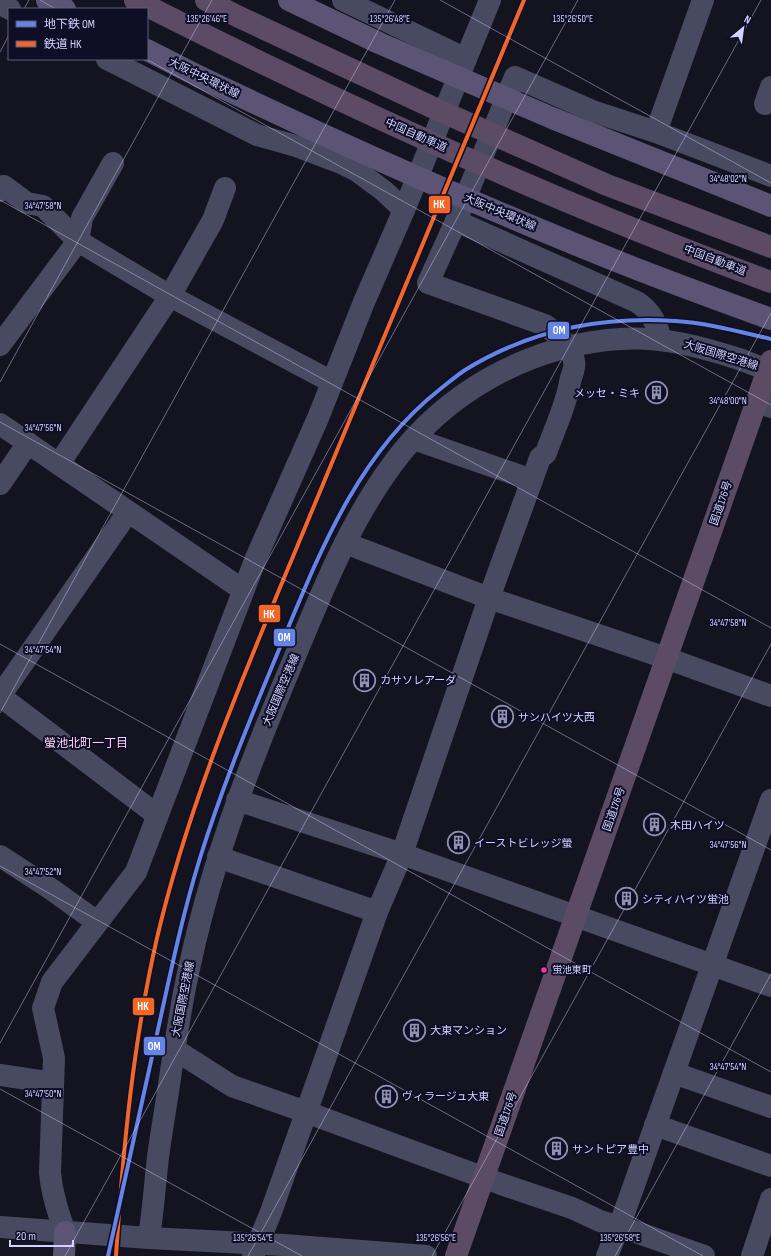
<svg xmlns="http://www.w3.org/2000/svg" width="771" height="1256" font-family="'Sofia Sans Condensed','Noto Sans JP',sans-serif">
  <rect width="100%" height="100%" fill="#141421"/>
  <g fill="none" stroke-linecap="round" stroke-linejoin="round">
    <g stroke="#484a62" stroke-width="22">
      <polyline points="343,0 466,59"/>
      <polyline points="0,4 10,9"/>
      <polyline points="107,59 257,135 296,146 341,163 357,171 384,191 404,210"/>
      <polyline points="765,104 771,87"/>
      <polyline points="656,132 703,0"/>
      <polyline points="0,191 4,186 27,203 43,206 78,241 82,218 113,163"/>
      <path d="M456,221l181,81c14,9 20,22 24,38"/>
      <polyline points="0,345 78,241 170,296 332,382"/>
      <polyline points="757,402 771,407"/>
      <polyline points="0,424 243,590"/>
      <polyline points="414,439 532,480"/>
      <polyline points="59,464 170,296 213,220 225,188"/>
      <polyline points="0,484 28,443"/>
      <polyline points="128,512 0,696 157,815"/>
      <polyline points="345,543 489,598 666,658 771,696"/>
      <polyline points="237,800 402,854 771,986"/>
      <polyline points="0,856 51,889 97,922"/>
      <polyline points="218,857 377,912"/>
      <polyline points="174,1049 232,1086 306,1112 501,1184 572,1208 600,1221 633,1231 704,1256"/>
      <polyline points="674,1073 771,1107"/>
      <polyline points="0,1075 53,1083"/>
      <polyline points="655,1125 771,1166"/>
      <polyline points="0,1227 149,1238 284,1245 426,1256"/>
      <path d="M65,1232c-7,-20 -13,-38 -15,-59l4,-115 -11,-50 9,-26 84,-110 120,-314 62,-140 46,-116 40,-92 86,-210"/>
      <path d="M149,1238c4,-27 6,-54 9,-81 4,-29 9,-57 13,-86 6,-37 11,-74 20,-111 23,-106 63,-207 105,-306 27,-65 54,-132 96,-189 53,-73 137,-120 228,-126 42,-3 82,8 122,21 10,4 19,8 29,11"/>
      <path d="M253,1256l18,-44 106,-300 25,-58 87,-256 51,-140 6,-5c8,-23 20,-47 24,-71 1,-7 6,-14 4,-21 -2,-15 -18,-28 -29,-36l-117,-42 28,-62 59,-144 80,35 61,20 115,44"/>
      <polyline points="607,1256 623,1216 771,800"/>
      <polyline points="752,1256 771,1199"/>
    </g>
    <g stroke="#5b5474" stroke-width="22">
      <polyline points="47,0 65,9"/>
      <polyline points="147,50 200,77"/>
      <polyline points="64,1256 65,1232"/>
    </g>
    <polyline stroke="#5b4b64" stroke-width="22" points="456,1256 771,361"/>
    <g stroke="#5b5474" stroke-width="22">
      <polyline points="289,0 379,43 552,118 771,206"/>
      <path d="M200,77c136,65 274,127 414,183 52,21 105,40 157,59"/>
    </g>
    <g stroke="#5b4b64" stroke-width="22">
      <path d="M135,0c207,105 418,202 636,282"/>
      <polyline points="206,0 239,17 436,109 607,185 771,247"/>
    </g>
    <defs>
      <path id="rail-1" d="M116,1256c7,-107 17,-213 41,-318 34,-145 95,-282 152,-420 72,-172 143,-345 215,-518"/>
    </defs>
    <use href="#rail-1" stroke="#0f0e27" stroke-width="7"/>
    <use href="#rail-1" stroke="#f26627" stroke-width="4"/>
    <defs>
      <path id="metro-1" d="M108,1256c16,-74 32,-148 49,-222 13,-59 25,-118 43,-176 23,-74 53,-146 83,-218 38,-91 76,-187 156,-250 9,-7 17,-14 26,-20 65,-40 134,-54 210,-49 33,2 65,11 96,18"/>
    </defs>
    <use href="#metro-1" stroke="#0f0e27" stroke-width="7"/>
    <use href="#metro-1" stroke="#6584e3" stroke-width="4"/>
  </g>
  <path fill="none" stroke="#d3d3ff" stroke-width="1" stroke-opacity="0.45" d="M40,0l16,9M440,0l331,183M24,9l5,-9M0,52l9,-17M146,59l625,346M0,200l771,428M0,382l212,-382M0,422l771,428M0,644l771,428M0,713l395,-713M0,866l703,390M0,1043l578,-1043M0,1089l302,167M65,1256l696,-1256M248,1256l523,-943M432,1256l339,-612M615,1256l156,-282"/>
  <defs>
    <symbol id="building-ring" viewBox="-11 -11 22 22"><circle r="9.5" fill="#0f0e27" stroke="#9090b1" stroke-width="1.5"/><path d="M-4-6H4V6H1V3H-1V6H-4ZM-2.5-4.3h1.7v1.8h-1.7ZM.8-4.3h1.7v1.8H.8ZM-2.5-1h1.7V.8h-1.7ZM.8-1h1.7V.8H.8Z" fill="#9090b1"/></symbol>
  </defs>
  <g fill-rule="evenodd">
    <use href="#building-ring" x="644" y="380" width="25" height="25"/>
    <use href="#building-ring" x="352" y="668" width="25" height="25"/>
    <use href="#building-ring" x="490" y="704" width="25" height="25"/>
    <use href="#building-ring" x="642" y="812" width="25" height="25"/>
    <use href="#building-ring" x="446" y="830" width="25" height="25"/>
    <use href="#building-ring" x="614" y="886" width="25" height="25"/>
    <use href="#building-ring" x="402" y="1018" width="25" height="25"/>
    <use href="#building-ring" x="374" y="1084" width="25" height="25"/>
    <use href="#building-ring" x="544" y="1136" width="25" height="25"/>
  </g>
  <circle fill="#f13a9d" stroke="#0f0e27" stroke-width="1.5" cx="544" cy="970" r="3.5"/>
  <g text-anchor="middle" dominant-baseline="central" stroke-width="4" stroke-linejoin="round" paint-order="stroke">
    <g font-size="10" fill="#d3d3ff" stroke="#0f0e27" text-anchor="start">
      <text x="552" y="970">蛍池東町</text>
    </g>
    <g font-size="11" fill="#d3d3ff" stroke="#0f0e27">
      <text transform="translate(204 78) rotate(26)">大阪中央環状線</text>
      <text transform="translate(416 135) rotate(24)">中国自動車道</text>
      <text transform="translate(500 212) rotate(23)">大阪中央環状線</text>
      <text transform="translate(715 260) rotate(21)">中国自動車道</text>
      <text transform="translate(721 355) rotate(17)">大阪国際空港線</text>
      <text transform="translate(721 503) rotate(-71)">国道176号</text>
      <text transform="translate(281 690) rotate(-67)">大阪国際空港線</text>
      <text transform="translate(614 809) rotate(-71)">国道176号</text>
      <text transform="translate(183 999) rotate(-79)">大阪国際空港線</text>
      <text transform="translate(506 1114) rotate(-71)">国道176号</text>
    </g>
    <g font-size="11" fill="#d3d3ff" stroke="#0f0e27" text-anchor="start">
      <text x="640" y="393" text-anchor="end">メッセ・ミキ</text>
      <text x="380" y="680">カサソレアーダ</text>
      <text x="518" y="717">サンハイツ大西</text>
      <text x="670" y="825">木田ハイツ</text>
      <text x="474" y="843">イーストビレッジ螢</text>
      <text x="642" y="899">シティハイツ蛍池</text>
      <text x="430" y="1030">大東マンション</text>
      <text x="402" y="1096">ヴィラージュ大東</text>
      <text x="572" y="1149">サントピア豊中</text>
    </g>
    <g font-size="12" fill="#ffd5f5" stroke="#0f0e27">
      <text x="86" y="743">螢池北町一丁目</text>
    </g>
  </g>
  <g font-size="10" text-anchor="middle" fill="#d3d3ff" stroke="#0f0e27" stroke-width="4" stroke-linejoin="round" paint-order="stroke">
    <text x="207" y="22">135°26'46"E</text>
    <text x="390" y="22">135°26'48"E</text>
    <text x="573" y="22">135°26'50"E</text>
    <text x="728" y="182">34°48'02"N</text>
    <text x="43" y="209">34°47'58"N</text>
    <text x="728" y="404">34°48'00"N</text>
    <text x="43" y="431">34°47'56"N</text>
    <text x="728" y="626">34°47'58"N</text>
    <text x="43" y="653">34°47'54"N</text>
    <text x="728" y="848">34°47'56"N</text>
    <text x="43" y="875">34°47'52"N</text>
    <text x="728" y="1070">34°47'54"N</text>
    <text x="43" y="1097">34°47'50"N</text>
    <text x="253" y="1241">135°26'54"E</text>
    <text x="436" y="1241">135°26'56"E</text>
    <text x="620" y="1241">135°26'58"E</text>
  </g>
  <g stroke="#0f0e27" stroke-width="1.5">
    <rect x="428" y="195" width="23" height="19" rx="4" fill="#f26627"/>
    <rect x="547" y="321" width="23" height="19" rx="4" fill="#6584e3"/>
    <rect x="258" y="604" width="23" height="19" rx="4" fill="#f26627"/>
    <rect x="273" y="628" width="23" height="19" rx="4" fill="#6584e3"/>
    <rect x="132" y="997" width="23" height="19" rx="4" fill="#f26627"/>
    <rect x="143" y="1036" width="23" height="20" rx="4" fill="#6584e3"/>
  </g>
  <g font-size="11" text-anchor="middle" font-weight="bold" fill="#fff">
    <text x="439" y="208">HK</text>
    <text x="559" y="334">OM</text>
    <text x="269" y="618">HK</text>
    <text x="284" y="641">OM</text>
    <text x="143" y="1010">HK</text>
    <text x="154" y="1050">OM</text>
  </g>
  <rect x="8" y="8" width="140" height="52" fill="#0f0e27" stroke="#5d5d7d"/>
  <rect x="16" y="21" width="20" height="6" fill="#6584e3" stroke="#5d5d7d"/>
  <text x="44" y="28" font-size="12" fill="#d3d3ff">地下鉄 OM</text>
  <rect x="16" y="41" width="20" height="6" fill="#f26627" stroke="#5d5d7d"/>
  <text x="44" y="48" font-size="12" fill="#d3d3ff">鉄道 HK</text>
  <g transform="translate(743 28) rotate(29)" stroke="#0f0e27" stroke-width="3" paint-order="stroke">
  <path d="M0-3L7 15L0 10L-7 15Z" fill="#d3d3ff"/>
  <text y="-6" font-size="11" font-weight="bold" text-anchor="middle" fill="#d3d3ff">N</text>
  </g>
  <path d="M10 1240v6h63v-6" fill="none" stroke="#d3d3ff" stroke-width="2"/>
  <text x="16" y="1240" font-size="12" fill="#d3d3ff" stroke="#0f0e27" stroke-width="3" paint-order="stroke">20 m</text>
</svg>
